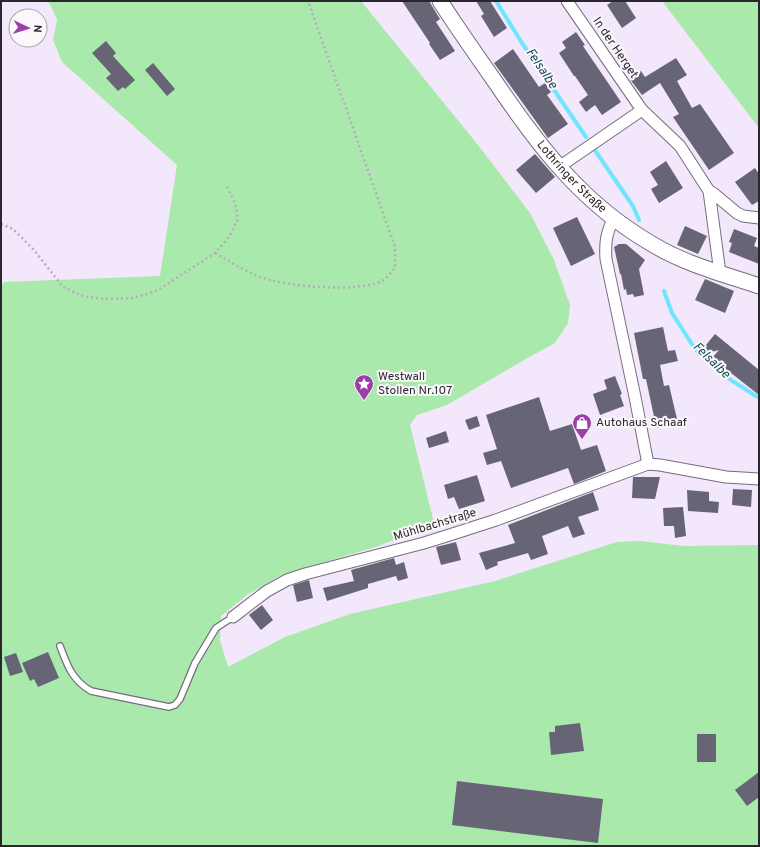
<svg xmlns="http://www.w3.org/2000/svg" width="760" height="847" font-family="Overpass,sans-serif">
  <rect width="100%" height="100%" fill="#f2e7fb"/>
  <g fill="#a9e9ab">
    <polygon points="46,1 361,1 478,145 530,213 554,260 570,305 568,323 555,343 524,360 447,405 417,415 410,425 434,523 379,546 279,576 247,595 221,616 220,640 228,667 285,637 350,614 495,581 617,542 640,541 684,546 759,545 759,846 1,846 1,286 4,282 160,276 177,165 62,62 53,40 57,20 50,4"/>
    <polygon points="662,1 759,1 759,128"/>
  </g>
  <g fill="none" stroke-linecap="round" stroke-linejoin="round">
    <g stroke="#6fe5fe" stroke-width="4">
      <polyline points="496,1 522,43 586,137"/>
      <polyline points="594,149 633,206 639,220"/>
      <polyline points="664,291 672,313 695,349 731,380 759,398"/>
    </g>
  </g>
  <g fill="#676476">
    <polygon points="402,1 429,1 440,19 436,22 455,51 440,60 429,44 430,43"/>
    <polygon points="476,1 490,1 507,28 494,37 481,16 484,14"/>
    <polygon points="613,1 625,1 636,18 622,28 607,5"/>
    <polygon points="576,32 585,45 583,46 621,102 602,115 595,105 586,112 579,102 588,95 575,76 574,76 559,53 566,48 562,42"/>
    <polygon points="106,41 116,53 113,56 135,80 125,89 123,87 118,91 106,78 111,74 92,53"/>
    <polygon points="513,49 539,87 545,83 551,92 547,95 568,124 548,138 494,63"/>
    <polygon points="676,58 687,75 677,81 692,108 700,104 734,153 709,170 673,117 679,114 660,83 642,95 629,78 641,71 645,77"/>
    <polygon points="153,63 175,89 167,96 145,70"/>
    <polygon points="535,154 555,177 536,193 516,170"/>
    <polygon points="666,161 683,188 659,203 651,189 658,185 650,172"/>
    <polygon points="755,168 759,174 759,201 752,205 735,182"/>
    <polygon points="577,217 595,254 571,266 553,228"/>
    <polygon points="685,226 707,236 698,254 677,245"/>
    <polygon points="734,229 757,238 754,246 759,248 759,264 729,252 732,243 729,242"/>
    <polygon points="619,244 626,244 645,260 639,269 644,295 634,297 633,294 627,295 626,289 624,290 621,274 620,274 614,247"/>
    <polygon points="705,279 734,291 725,313 695,300"/>
    <polygon points="663,327 668,351 675,350 678,361 660,365 664,386 669,385 677,419 656,426 646,379 643,379 634,333"/>
    <polygon points="715,334 759,370 759,395 712,358 719,350 697,356"/>
    <polygon points="615,376 622,394 620,395 624,406 600,415 593,394 607,389 604,380"/>
    <polygon points="539,397 550,431 572,424 581,450 597,445 606,471 574,484 568,468 511,488 501,461 487,465 483,453 497,449 486,415"/>
    <polygon points="477,416 480,426 469,430 465,420"/>
    <polygon points="446,431 449,442 429,448 426,438"/>
    <polygon points="477,475 485,501 459,509 454,497 448,499 444,485"/>
    <polygon points="633,477 660,477 655,499 632,498"/>
    <polygon points="733,489 752,490 751,507 732,505"/>
    <polygon points="687,490 709,492 709,501 719,502 718,513 688,511"/>
    <polygon points="593,492 599,510 578,517 585,534 573,538 568,526 542,536 548,554 531,560 528,553 497,562 498,565 486,570 479,553 515,543 508,525"/>
    <polygon points="683,507 686,536 675,538 674,526 664,526 663,508"/>
    <polygon points="456,542 461,560 441,565 436,547"/>
    <polygon points="394,558 396,565 404,562 408,578 398,581 396,576 368,584 368,588 327,601 323,588 354,581 351,570"/>
    <polygon points="309,580 313,598 297,602 293,585"/>
    <polygon points="262,605 273,620 261,630 249,615"/>
    <polygon points="48,652 59,678 38,687 34,679 30,681 22,663"/>
    <polygon points="16,653 23,672 10,676 4,657"/>
    <polygon points="580,723 584,751 551,755 549,732 555,732 555,726"/>
    <rect x="697" y="734" width="19" height="28"/>
    <polygon points="759,772 759,797 747,806 735,790"/>
    <polygon points="457,781 603,799 598,843 452,825"/>
  </g>
  <g fill="none" stroke-linecap="round" stroke-linejoin="round">
    <defs>
      <path id="service" d="M60,646c7,19 12,34 31,45l78,16 6,-2 5,-6 15,-36 21,-35 17,-11"/>
      <g id="minor">
        <polyline points="567,1 642,110 680,146 709,191 720,273"/>
        <polyline points="559,167 642,110"/>
        <polyline points="709,191 713,193 737,213 743,216 759,218"/>
        <path d="M613,219c-7,16 -8,23 -7,40l29,138 13,67"/>
        <polyline points="233,617 267,591 287,580 305,574 424,543 462,531 496,520 648,464 660,465 726,477 759,479"/>
      </g>
      <g id="secondary">
        <path id="s1" d="M440,1c18,28 37,55 56,82 44,65 87,121 156,161 33,20 71,30 107,42"/>
      </g>
    </defs>
    <use href="#service" stroke="#766c7d" stroke-width="8"/>
    <use href="#minor" stroke="#766c7d" stroke-width="13"/>
    <use href="#secondary" stroke="#766c7d" stroke-width="17"/>
    <g stroke="#b5acbc" stroke-width="2.5" stroke-dasharray="2 3" stroke-linecap="butt">
      <polyline points="1,224 13,229 34,250 63,287 85,297 105,299 134,298 158,290 215,253 229,237 238,219 235,203 226,184"/>
      <path d="M215,253c14,8 28,17 43,23 27,11 98,17 124,5 5,-3 9,-9 13,-13v-21l-87,-246"/>
    </g>
    <use href="#service" stroke="#fff" stroke-width="5.5"/>
    <use href="#minor" stroke="#fff" stroke-width="11"/>
    <use href="#secondary" stroke="#fff" stroke-width="15"/>
  </g>
  <defs>
    <symbol id="sight-pin" viewBox="-11 -11 22 30"><path d="M0 17L-7.5 6A9.5 9.5 0 1 1 7.5 6Z" fill="#9c3fa9" stroke="#fbf8fc"/><path d="M0-6L1.8-2.2L6-1.7L2.9 1.2L3.7 5.4L0 3.3L-3.7 5.4L-2.9 1.2L-6-1.7L-1.8-2.2Z" fill="#fff"/></symbol>
    <symbol id="shop-pin" viewBox="-11 -11 22 30"><path d="M0 17L-7.5 6A9.5 9.5 0 1 1 7.5 6Z" fill="#9c3fa9" stroke="#fbf8fc"/><path d="M-5-2.5h2.3a2.7 3.5 0 0 1 5.4 0H5L5.5 6h-11ZM-1.5-2.5h3a1.5 2.3 0 0 0-3 0Z" fill="#fff"/></symbol>
  </defs>
  <g fill-rule="evenodd">
    <use href="#sight-pin" x="353" y="373" width="22" height="30"/>
    <use href="#shop-pin" x="571" y="412" width="22" height="30"/>
  </g>
  <g text-anchor="middle" dominant-baseline="central" stroke-width="4" stroke-linejoin="round" paint-order="stroke">
    <g font-size="12" fill="#2a262d" stroke="#fbf8fc">
      <text transform="translate(615 48) rotate(56)">In der Herget</text>
      <text stroke="none"><textPath href="#s1" startOffset="220">Lothringer Straße</textPath></text>
      <text transform="translate(435 525) rotate(-17)">Mühlbachstraße</text>
    </g>
    <g font-size="12" fill="#2a262d" stroke="#fbf8fc" text-anchor="start">
      <text x="378" y="377">Westwall<tspan x="378" dy="14">Stollen Nr.107</tspan></text>
      <text x="596" y="423">Autohaus Schaaf</text>
    </g>
    <g font-size="13" font-style="italic" fill="#154a54" stroke="#fbf8fc">
      <text transform="translate(541 69) rotate(56)">Felsalbe</text>
      <text transform="translate(711 361) rotate(44)">Felsalbe</text>
    </g>
  </g>
  <rect width="760" height="847" fill="none" stroke="#2a262d" stroke-width="4"/>
  <g transform="translate(28 28) rotate(94)"><circle r="19" fill="#fbf8fc" stroke="#a7a4a9"/>
  <path d="M0-3L7 15L0 10L-7 15Z" fill="#9c3fa9"/>
  <text y="-6" font-size="11" font-weight="bold" text-anchor="middle" fill="#2a262d">N</text>
  </g>
</svg>
